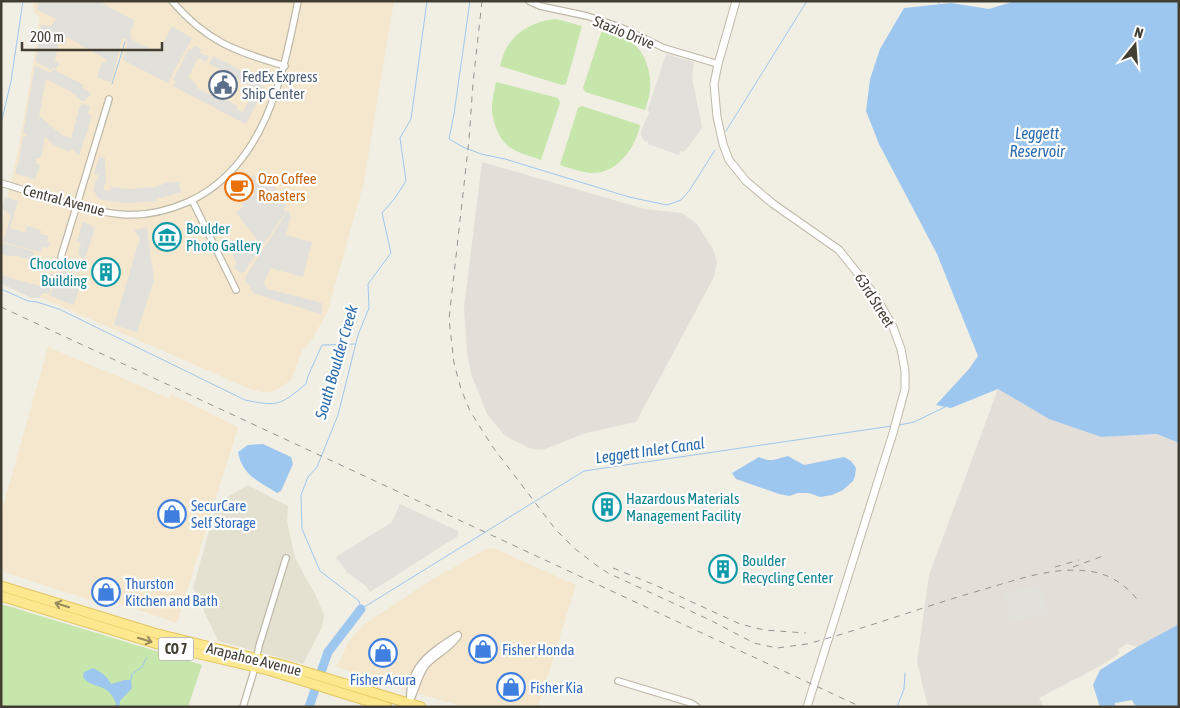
<svg xmlns="http://www.w3.org/2000/svg" width="1180" height="708" font-family="'Asap Condensed',sans-serif">
  <rect width="100%" height="100%" fill="#f1eee3"/>
  <polygon fill="#e5e1d1" points="248,485 288,506 287,521 295,558 316,596 324,615 322,627 303,664 218,641 193,588 217,503"/>
  <g fill="#f4e7cd">
    <polygon points="34,1 394,1 364,182 328,310 313,338 302,351 291,380 278,389 265,393 250,389 42,298 29,297 1,284 1,239 5,206 16,161 31,77 40,17 33,11"/>
    <polygon points="48,347 169,398 171,394 238,427 177,623 108,600 106,605 1,571 1,514"/>
    <polygon points="488,548 496,549 576,585 538,707 465,707 402,689 335,666 340,661 348,642 363,625 431,580"/>
  </g>
  <g fill="#e3dfd8">
    <polygon points="482,162 645,209 682,213 697,224 713,249 717,262 714,277 636,422 586,433 542,450 529,448 505,436 487,414 471,374 467,351 464,308"/>
    <polygon points="998,389 1049,419 1101,437 1157,434 1179,443 1179,624 1137,647 1127,644 1118,649 1119,654 1100,666 1039,698 1044,707 928,707 917,662 929,575"/>
  </g>
  <g fill="#c6e6ab">
    <path d="M556,19l26,7 -16,58 -4,1 -62,-19c6,-29 27,-44 56,-47z"/>
    <path d="M602,30c10,3 21,6 29,12 15,9 21,34 19,49 -1,7 -3,13 -5,19l-60,-18 -2,-4z"/>
    <path d="M496,82l62,16 2,5 -19,57c-10,-4 -21,-6 -30,-12 -12,-7 -20,-29 -19,-42 0,-8 3,-16 4,-24z"/>
    <path d="M582,106l58,19c-4,23 -24,50 -50,48 -10,-1 -20,-5 -30,-8l18,-57z"/>
    <polygon points="1,604 202,665 188,707 1,707"/>
  </g>
  <g fill="#e2e0db">
    <polygon points="38,1 98,1 135,21 130,32 131,39 158,53 172,26 192,38 168,83 123,60 128,43 125,39 122,39 111,82 97,78 102,62 107,63 106,59 65,36 59,39 55,61 59,64 56,69 53,67 51,70 36,62 36,58 41,25 51,26 56,19 37,10"/>
    <polygon points="194,46 201,49 200,53 209,56 206,62 198,58 188,78 195,82 195,84 197,86 197,88 219,99 221,97 238,106 236,109 243,112 255,88 209,64 213,56 254,77 253,81 265,87 246,124 173,86 176,82 173,80 189,49 192,50"/>
    <polygon points="666,54 694,62 692,78 702,126 701,130 684,152 680,151 679,155 648,144 648,142 644,141 641,136 641,131 649,113 648,109"/>
    <polygon points="35,66 51,73 53,69 84,85 82,88 91,94 84,101 82,101 76,97 77,95 46,79 39,116 62,135 71,138 81,103 90,106 88,114 92,116 79,156 72,149 68,151 54,145 45,136 41,158 36,158 36,164 40,165 35,180 15,173 19,160 23,136 26,137 27,135 23,133"/>
    <polygon points="99,157 105,158 106,182 103,187 105,190 110,191 111,187 129,189 155,187 169,182 179,182 181,192 157,199 157,201 131,203 116,202 99,199 93,190 98,175 94,174"/>
    <polygon points="240,172 255,177 260,185 263,181 273,185 287,206 283,208 286,212 244,272 241,273 235,269 236,262 228,246 229,243 233,240 244,253 258,241 236,212 243,207 241,204 255,194 248,184 251,182 246,178 236,176"/>
    <polygon points="5,197 18,201 10,228 25,233 27,226 41,230 40,234 49,236 47,242 50,244 47,248 42,247 40,252 3,242 11,216 2,208"/>
    <polygon points="288,210 291,217 286,235 312,242 303,277 270,268 264,283 267,289 322,303 322,314 254,294 245,279 247,274"/>
    <polygon points="83,222 91,225 91,227 95,228 85,259 80,257 78,252 81,242 77,241"/>
    <polygon points="147,227 154,280 137,332 114,325 140,238 134,230"/>
    <polygon points="4,243 34,252 31,260 13,255 12,257 1,254 1,247"/>
    <polygon points="44,272 54,275 49,294 43,293 40,296 40,298 31,298 1,283 1,275 40,286"/>
    <polygon points="60,272 66,272 70,275 72,272 82,278 74,305 50,296 55,277 60,278"/>
    <polygon points="400,504 458,531 458,536 370,592 366,586 347,572 336,557 392,522"/>
    <polygon points="1040,585 1047,613 1011,622 1004,594"/>
  </g>
  <g fill="#9ec7ef">
    <polygon points="1015,1 1179,1 1179,443 1157,434 1101,437 1049,419 998,389 951,408 936,405 969,369 978,356 937,254 879,144 866,111 870,79 880,49 904,8 951,3 989,9"/>
    <path d="M263,444l28,13 2,7 -12,27 -4,2c-19,-12 -35,-18 -39,-41l10,-7z"/>
    <path d="M788,456l16,9 40,-8 7,4 5,7 -1,8 -2,5 -10,9 -11,5 -12,2 -11,-4h-11l-9,3 -10,-2 -43,-15 -4,-6 27,-16c13,6 16,2 29,-1z"/>
    <polygon points="1179,624 1179,707 1136,707 1132,700 1115,703 1115,707 1100,707 1093,685 1100,670 1137,647"/>
    <path d="M93,668c8,4 14,8 18,16l14,-4h6l1,8 -12,13 -1,6h-4l1,-4c-9,-22 -24,-13 -33,-26l1,-5z"/>
  </g>
  <g fill="none" stroke-linecap="round" stroke-linejoin="round">
    <g stroke="#9ec7ef" stroke-width="1">
      <polyline points="427,1 411,119 400,138 406,181 395,198 382,213 391,253 368,284 369,308 358,335 338,415 317,467 308,477 301,495 302,529 320,571 359,601 361,609 584,471 892,426"/>
      <polyline points="470,1 454,114 449,139 463,147 481,154 505,159 629,197 667,205 681,200 689,191 715,150"/>
      <polyline points="938,1 940,5"/>
      <polyline points="112,84 125,42"/>
      <polyline points="1,124 11,81 23,1"/>
      <polyline points="726,131 807,1"/>
      <path d="M1,289l27,12 9,1 22,7 186,91c34,7 35,5 61,-16l2,-8 14,-31 34,-1"/>
      <polyline points="899,425 914,422 945,407"/>
      <polyline points="131,680 132,674 142,667 147,657"/>
      <polyline points="897,707 904,689 905,673"/>
    </g>
    <polyline stroke="#9ec7ef" stroke-width="9" points="309,707 328,652 361,609"/>
    <defs>
      <g id="minor">
        <path d="M172,1c35,41 63,50 113,65"/>
        <polyline points="529,1 540,6 587,16 620,27 664,48 718,64"/>
        <path d="M1,183c38,11 77,27 117,31 24,3 49,-3 70,-12 77,-35 95,-126 110,-201"/>
        <polyline points="192,200 236,290"/>
        <polyline points="61,257 109,99"/>
        <polyline points="618,681 691,703 697,707"/>
        <path d="M410,701c6,-12 8,-25 16,-36 10,-11 24,-16 32,-29"/>
        <path d="M410,703c-3,-36 21,-51 48,-68"/>
        <polyline points="243,707 253,674 259,646 286,558"/>
      </g>
      <polyline id="tertiary" points="736,1 718,64 714,84 717,117 723,144 729,160 746,181 772,203 839,250 875,295 893,327 901,349 905,371 905,389 893,433 807,707"/>
      <g id="primary">
        <polyline points="1,586 154,633 283,665 421,707"/>
        <polyline points="1,596 161,645 268,670 387,707"/>
      </g>
    </defs>
    <use href="#minor" stroke="#bfb9a8" stroke-width="8"/>
    <use href="#tertiary" stroke="#bfb9a8" stroke-width="9"/>
    <use href="#primary" stroke="#e3c65f" stroke-width="11"/>
    <use href="#minor" stroke="#fff" stroke-width="5.5"/>
    <use href="#tertiary" stroke="#fff" stroke-width="7"/>
    <use href="#primary" stroke="#fee88f" stroke-width="9"/>
    <g stroke="#939393" stroke-width="1" stroke-dasharray="6 6" stroke-linecap="butt">
      <path d="M482,1l-9,82 -4,57 -20,179 5,44 7,26 9,22 22,35 64,84 18,18 22,17 12,8 104,48 42,22 23,5 30,-4c60,-16 118,-38 178,-55 34,-10 73,-24 109,-17 20,4 34,15 46,31"/>
      <polyline points="1,307 861,707"/>
      <polyline points="1055,567 1079,560"/>
      <polyline points="1073,567 1103,556"/>
      <polyline points="613,568 655,585 740,624 764,630 806,633"/>
    </g>
  </g>
  <defs><path id="oneway-shaft" d="M-6 0H5M1.5-3L5.5 0L1.5 3" fill="none" stroke-width="1.6" stroke-linecap="round" stroke-linejoin="round" transform="scale(1.25)"/></defs>
  <g stroke="#978a5c">
    <use href="#oneway-shaft" transform="translate(62 605) rotate(-163)"/>
    <use href="#oneway-shaft" transform="translate(145 640) rotate(17)"/>
  </g>
  <defs>
    <symbol id="civic-ring" viewBox="-11 -11 22 22"><circle r="9.5" fill="#fff" stroke="#5c6f8a" stroke-width="1.5"/><path d="M-.6-6.5H3V-4.5H.6V-3L4-1V1h2V6H-6V1h2V-1L-.6-3ZM-1.2 2.5V6h2.4V2.5Z" fill="#5c6f8a"/></symbol>
    <symbol id="cafe-ring" viewBox="-11 -11 22 22"><circle r="9.5" fill="#fff" stroke="#e8710a" stroke-width="1.5"/><path d="M-5.5-4.5H6V0H3Q3 3.5 0 3.5H-2.5Q-5.5 3.5-5.5 0ZM3-3.2v2h1.7v-2ZM-6 4.5H4V6H-6Z" fill="#e8710a"/></symbol>
    <symbol id="museum-ring" viewBox="-11 -11 22 22"><circle r="9.5" fill="#fff" stroke="#0f9aa8" stroke-width="1.5"/><path d="M0-6L6-3V-2H-6V-3ZM-5-1h2V3h-2ZM-1-1h2V3h-2ZM3-1h2V3H3ZM-6 4H6V6H-6Z" fill="#0f9aa8"/></symbol>
    <symbol id="building-ring" viewBox="-11 -11 22 22"><circle r="9.5" fill="#fff" stroke="#0f9aa8" stroke-width="1.5"/><path d="M-4-6H4V6H1V3H-1V6H-4ZM-2.5-4.3h1.7v1.8h-1.7ZM.8-4.3h1.7v1.8H.8ZM-2.5-1h1.7V.8h-1.7ZM.8-1h1.7V.8H.8Z" fill="#0f9aa8"/></symbol>
    <symbol id="shop-ring" viewBox="-11 -11 22 22"><circle r="9.5" fill="#fff" stroke="#3f7fe0" stroke-width="1.5"/><path d="M-5-2.5h2.3a2.7 3.5 0 0 1 5.4 0H5L5.5 6h-11ZM-1.5-2.5h3a1.5 2.3 0 0 0-3 0Z" fill="#3f7fe0"/></symbol>
  </defs>
  <g fill-rule="evenodd">
    <use href="#civic-ring" x="207" y="69" width="32" height="32"/>
    <use href="#cafe-ring" x="223" y="171" width="32" height="32"/>
    <use href="#museum-ring" x="151" y="221" width="32" height="32"/>
    <use href="#building-ring" x="90" y="256" width="32" height="32"/>
    <use href="#building-ring" x="591" y="491" width="32" height="32"/>
    <use href="#shop-ring" x="156" y="498" width="32" height="32"/>
    <use href="#building-ring" x="707" y="553" width="32" height="32"/>
    <use href="#shop-ring" x="90" y="576" width="32" height="32"/>
    <use href="#shop-ring" x="467" y="633" width="32" height="32"/>
    <use href="#shop-ring" x="367" y="637" width="32" height="32"/>
    <use href="#shop-ring" x="495" y="671" width="32" height="32"/>
  </g>
  <g text-anchor="middle" dominant-baseline="central" stroke-width="4.5" stroke-linejoin="round" paint-order="stroke">
    <rect fill="#fff" stroke="#7b7870" stroke-width="1" x="158.5" y="637.5" width="35" height="23" rx="4"/>
    <g font-size="14" font-weight="bold" fill="#433e33">
      <text x="176" y="649">CO 7</text>
    </g>
    <g font-size="15" fill="#433e33" stroke="#fff">
      <text transform="translate(624 32) rotate(22)">Stazio Drive</text>
      <text transform="translate(64 200) rotate(15)">Central Avenue</text>
      <text transform="translate(875 300) rotate(58)">63rd Street</text>
      <text transform="translate(254 659) rotate(14)">Arapahoe Avenue</text>
    </g>
    <g font-size="15" fill="#4e5e75" stroke="#fff" text-anchor="start">
      <text x="242" y="76">FedEx Express<tspan x="242" dy="17">Ship Center</tspan></text>
    </g>
    <g font-size="15" fill="#c56008" stroke="#fff" text-anchor="start">
      <text x="258" y="178">Ozo Coffee<tspan x="258" dy="17">Roasters</tspan></text>
    </g>
    <g font-size="15" fill="#0d838f" stroke="#fff" text-anchor="start">
      <text x="186" y="228">Boulder<tspan x="186" dy="17">Photo Gallery</tspan></text>
      <text x="87" y="263" text-anchor="end">Chocolove<tspan x="87" dy="17">Building</tspan></text>
      <text x="626" y="498">Hazardous Materials<tspan x="626" dy="17">Management Facility</tspan></text>
      <text x="742" y="560">Boulder<tspan x="742" dy="17">Recycling Center</tspan></text>
    </g>
    <g font-size="15" fill="#366cbe" stroke="#fff" text-anchor="start">
      <text x="191" y="505">SecurCare<tspan x="191" dy="17">Self Storage</tspan></text>
      <text x="125" y="583">Thurston<tspan x="125" dy="17">Kitchen and Bath</tspan></text>
      <text x="502" y="649">Fisher Honda</text>
      <text x="383" y="679" text-anchor="middle">Fisher Acura</text>
      <text x="530" y="687">Fisher Kia</text>
    </g>
    <g font-size="16" font-style="italic" fill="#2e6cad" stroke="#fff">
      <text x="1037" y="133">Leggett<tspan x="1037" dy="18">Reservoir</tspan></text>
      <text transform="translate(336 362) rotate(-74)">South Boulder Creek</text>
      <text transform="translate(650 450) rotate(-8)">Leggett Inlet Canal</text>
    </g>
  </g>
  <rect width="1180" height="708" fill="none" stroke="#433e33" stroke-width="5"/>
  <g transform="translate(1135 45) rotate(17)" stroke="#ffffff" stroke-width="4" paint-order="stroke">
  <path d="M0-4L9 19L0 12L-9 19Z" fill="#433e33"/>
  <text y="-8" font-size="14" font-weight="bold" text-anchor="middle" fill="#433e33">N</text>
  </g>
  <path d="M22 42v8h140v-8" fill="none" stroke="#433e33" stroke-width="2.5"/>
  <text x="30" y="42" font-size="15" fill="#433e33" stroke="#ffffff" stroke-width="4" paint-order="stroke">200 m</text>
</svg>
